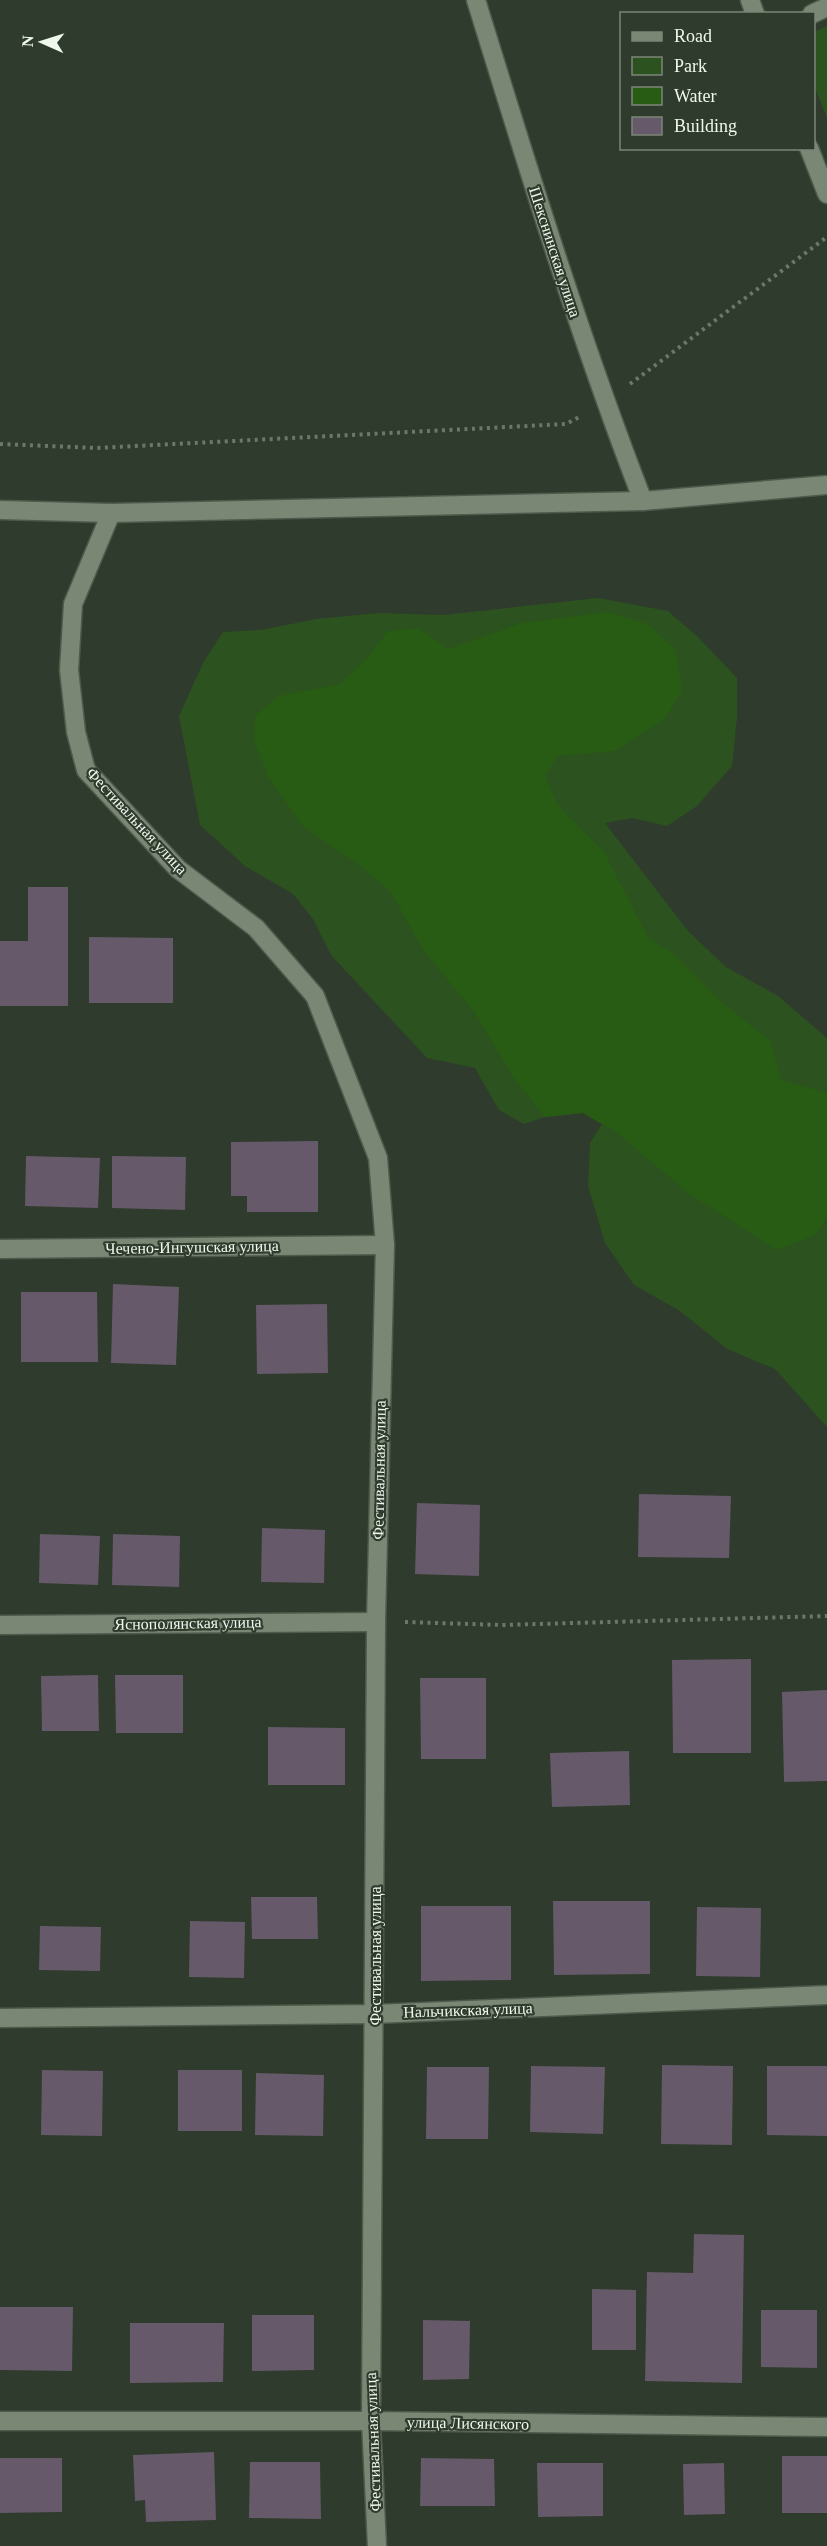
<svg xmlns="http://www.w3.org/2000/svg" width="827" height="2546" font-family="Georgia,serif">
  <rect width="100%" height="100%" fill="#2f3b2c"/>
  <g fill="#2c521f">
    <polygon points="827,26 827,118 814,86 814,32"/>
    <polygon points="598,598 668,611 697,636 737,678 737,718 732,766 697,806 667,826 632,818 605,823 688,931 726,967 778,996 827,1038 827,1427 775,1369 727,1349 680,1311 634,1285 605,1243 588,1186 590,1143 602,1124 583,1113 545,1117 524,1124 499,1110 475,1068 427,1058 331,955 313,919 293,894 245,866 200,825 179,716 204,661 223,632 261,630 316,619 379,613 443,615"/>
  </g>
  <polygon fill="#285b13" points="608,612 648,624 676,650 682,691 665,719 615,751 558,756 545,776 558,805 605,853 649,939 670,951 716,997 771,1042 781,1080 827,1093 827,1218 815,1235 777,1250 688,1193 616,1132 583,1113 545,1117 513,1077 475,1013 424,951 390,891 358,864 303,827 268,776 254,741 255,716 278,696 340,684 367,658 388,631 419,628 448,649 521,623"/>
  <g fill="#65596a">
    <polygon points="28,887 68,887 68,1006 0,1006 0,941 28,941"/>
    <polygon points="89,937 173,938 173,1003 89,1003"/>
    <polygon points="318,1141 318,1212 247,1212 247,1196 231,1196 231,1142"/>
    <polygon points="26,1156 100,1158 98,1208 25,1206"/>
    <polygon points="112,1156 186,1157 185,1210 112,1208"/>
    <polygon points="113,1284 179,1287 176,1365 111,1363"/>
    <polygon points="21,1292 97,1292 98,1362 21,1362"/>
    <polygon points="327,1304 328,1373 257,1374 256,1305"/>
    <polygon points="639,1494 731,1496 729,1558 638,1557"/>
    <polygon points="417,1503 480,1505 479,1576 415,1574"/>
    <polygon points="262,1528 325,1530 324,1583 261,1582"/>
    <polygon points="40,1534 100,1536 98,1585 39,1583"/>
    <polygon points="113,1534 180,1536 179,1587 112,1585"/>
    <polygon points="751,1659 751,1753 673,1753 672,1660"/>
    <polygon points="98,1675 99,1731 42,1731 41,1676"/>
    <polygon points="115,1675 183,1675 183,1733 116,1733"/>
    <polygon points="420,1678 486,1678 486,1759 421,1759"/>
    <polygon points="827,1690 827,1781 784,1782 782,1692"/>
    <polygon points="268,1727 345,1728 345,1785 268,1785"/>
    <polygon points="629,1751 630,1805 552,1807 550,1753"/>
    <polygon points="251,1897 317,1897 318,1939 252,1939"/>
    <polygon points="553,1901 650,1901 650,1974 554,1975"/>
    <polygon points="421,1906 511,1906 511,1980 421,1981"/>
    <polygon points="697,1907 761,1908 760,1977 696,1976"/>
    <polygon points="190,1921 245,1922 244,1978 189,1977"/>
    <polygon points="40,1926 101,1927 100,1971 39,1970"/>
    <polygon points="662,2065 733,2066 732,2145 661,2144"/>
    <polygon points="531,2066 605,2067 603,2134 530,2132"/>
    <polygon points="767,2066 827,2066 827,2136 767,2135"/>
    <polygon points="427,2067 489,2067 488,2139 426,2139"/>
    <polygon points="42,2070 103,2071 102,2136 41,2135"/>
    <rect x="178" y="2070" width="64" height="61"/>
    <polygon points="256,2073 324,2075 323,2136 255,2135"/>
    <polygon points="694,2234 744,2235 742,2383 645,2381 647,2272 693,2273"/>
    <polygon points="592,2289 636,2290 636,2350 592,2350"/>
    <polygon points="0,2307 73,2307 72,2371 0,2370"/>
    <polygon points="761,2310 817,2310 817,2368 761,2367"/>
    <polygon points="252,2315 314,2315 314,2370 252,2371"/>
    <polygon points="423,2320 470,2321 469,2379 423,2380"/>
    <polygon points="130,2323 224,2323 223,2382 130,2383"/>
    <polygon points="214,2452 216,2520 146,2522 145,2500 135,2501 133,2455"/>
    <rect x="782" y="2456" width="45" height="57"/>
    <polygon points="0,2458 62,2458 62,2512 0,2513"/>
    <polygon points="421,2458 494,2459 495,2506 420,2506"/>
    <polygon points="250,2462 320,2462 321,2519 249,2518"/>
    <polygon points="537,2463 603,2463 603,2516 538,2517"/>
    <polygon points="724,2463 725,2514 684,2515 683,2464"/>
  </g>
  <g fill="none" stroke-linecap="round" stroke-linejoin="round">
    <defs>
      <polyline id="service" points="812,14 827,7"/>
      <g id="minor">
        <path d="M476,0c52,168 103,336 167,501"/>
        <polyline points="750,0 755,14"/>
        <polyline points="809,148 827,194"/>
        <polyline points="0,510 111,513 643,501 827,485"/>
        <polyline points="111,513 73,604 69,670 76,732 86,770 178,869 256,928 315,996 378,1158 385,1245 376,1622 371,2421 377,2546"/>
        <polyline points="0,1249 385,1245"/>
        <polyline points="0,1625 376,1622"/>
        <polyline points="0,2018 375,2014 827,1995"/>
        <polyline points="0,2421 371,2421 827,2427"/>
      </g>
    </defs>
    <use href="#service" stroke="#4f594c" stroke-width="21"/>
    <use href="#minor" stroke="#4f594c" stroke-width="21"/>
    <g stroke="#6d786a" stroke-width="4" stroke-dasharray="3 4.5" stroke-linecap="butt">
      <polyline points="630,384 827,237"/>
      <polyline points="0,444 96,448 566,424 581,416"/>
      <polyline points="405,1622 502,1625 827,1616"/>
    </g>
    <use href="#service" stroke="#7a8775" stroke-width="18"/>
    <use href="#minor" stroke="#7a8775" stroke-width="18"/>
  </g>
  <g text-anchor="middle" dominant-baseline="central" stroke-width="4.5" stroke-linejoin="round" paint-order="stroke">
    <g font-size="16" fill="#f0f7ed" stroke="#2f3b2c">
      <text transform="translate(555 252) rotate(72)">Шекснинская улица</text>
      <text transform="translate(137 821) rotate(47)">Фестивальная улица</text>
      <text transform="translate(192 1247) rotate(-1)">Чечено-Ингушская улица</text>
      <text transform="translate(379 1470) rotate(-89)">Фестивальная улица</text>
      <text transform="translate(188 1623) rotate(-1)">Яснополянская улица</text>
      <text transform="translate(375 1956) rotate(-90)">Фестивальная улица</text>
      <text transform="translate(468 2010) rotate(-2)">Нальчикская улица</text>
      <text transform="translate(468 2423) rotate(1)">улица Лисянского</text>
      <text transform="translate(373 2442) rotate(-92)">Фестивальная улица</text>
    </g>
  </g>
  <rect x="620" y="12" width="195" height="138" fill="#2f3b2c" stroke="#7c8679" stroke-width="1.5"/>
  <rect x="632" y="32" width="30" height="9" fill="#7a8775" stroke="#7c8679" stroke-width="1.5"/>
  <text x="674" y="42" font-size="18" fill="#f0f7ed">Road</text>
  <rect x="632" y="57" width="30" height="18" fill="#2c521f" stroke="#7c8679" stroke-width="1.5"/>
  <text x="674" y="72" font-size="18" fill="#f0f7ed">Park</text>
  <rect x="632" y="87" width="30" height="18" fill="#285b13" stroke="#7c8679" stroke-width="1.5"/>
  <text x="674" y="102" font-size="18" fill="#f0f7ed">Water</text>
  <rect x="632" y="117" width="30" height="18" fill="#65596a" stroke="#7c8679" stroke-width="1.5"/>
  <text x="674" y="132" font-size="18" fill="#f0f7ed">Building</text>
  <g transform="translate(42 42) rotate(273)" stroke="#2f3b2c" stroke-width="4.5" paint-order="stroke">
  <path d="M0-4.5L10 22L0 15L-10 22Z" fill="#f0f7ed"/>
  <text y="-9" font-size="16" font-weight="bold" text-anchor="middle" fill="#f0f7ed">N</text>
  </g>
</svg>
